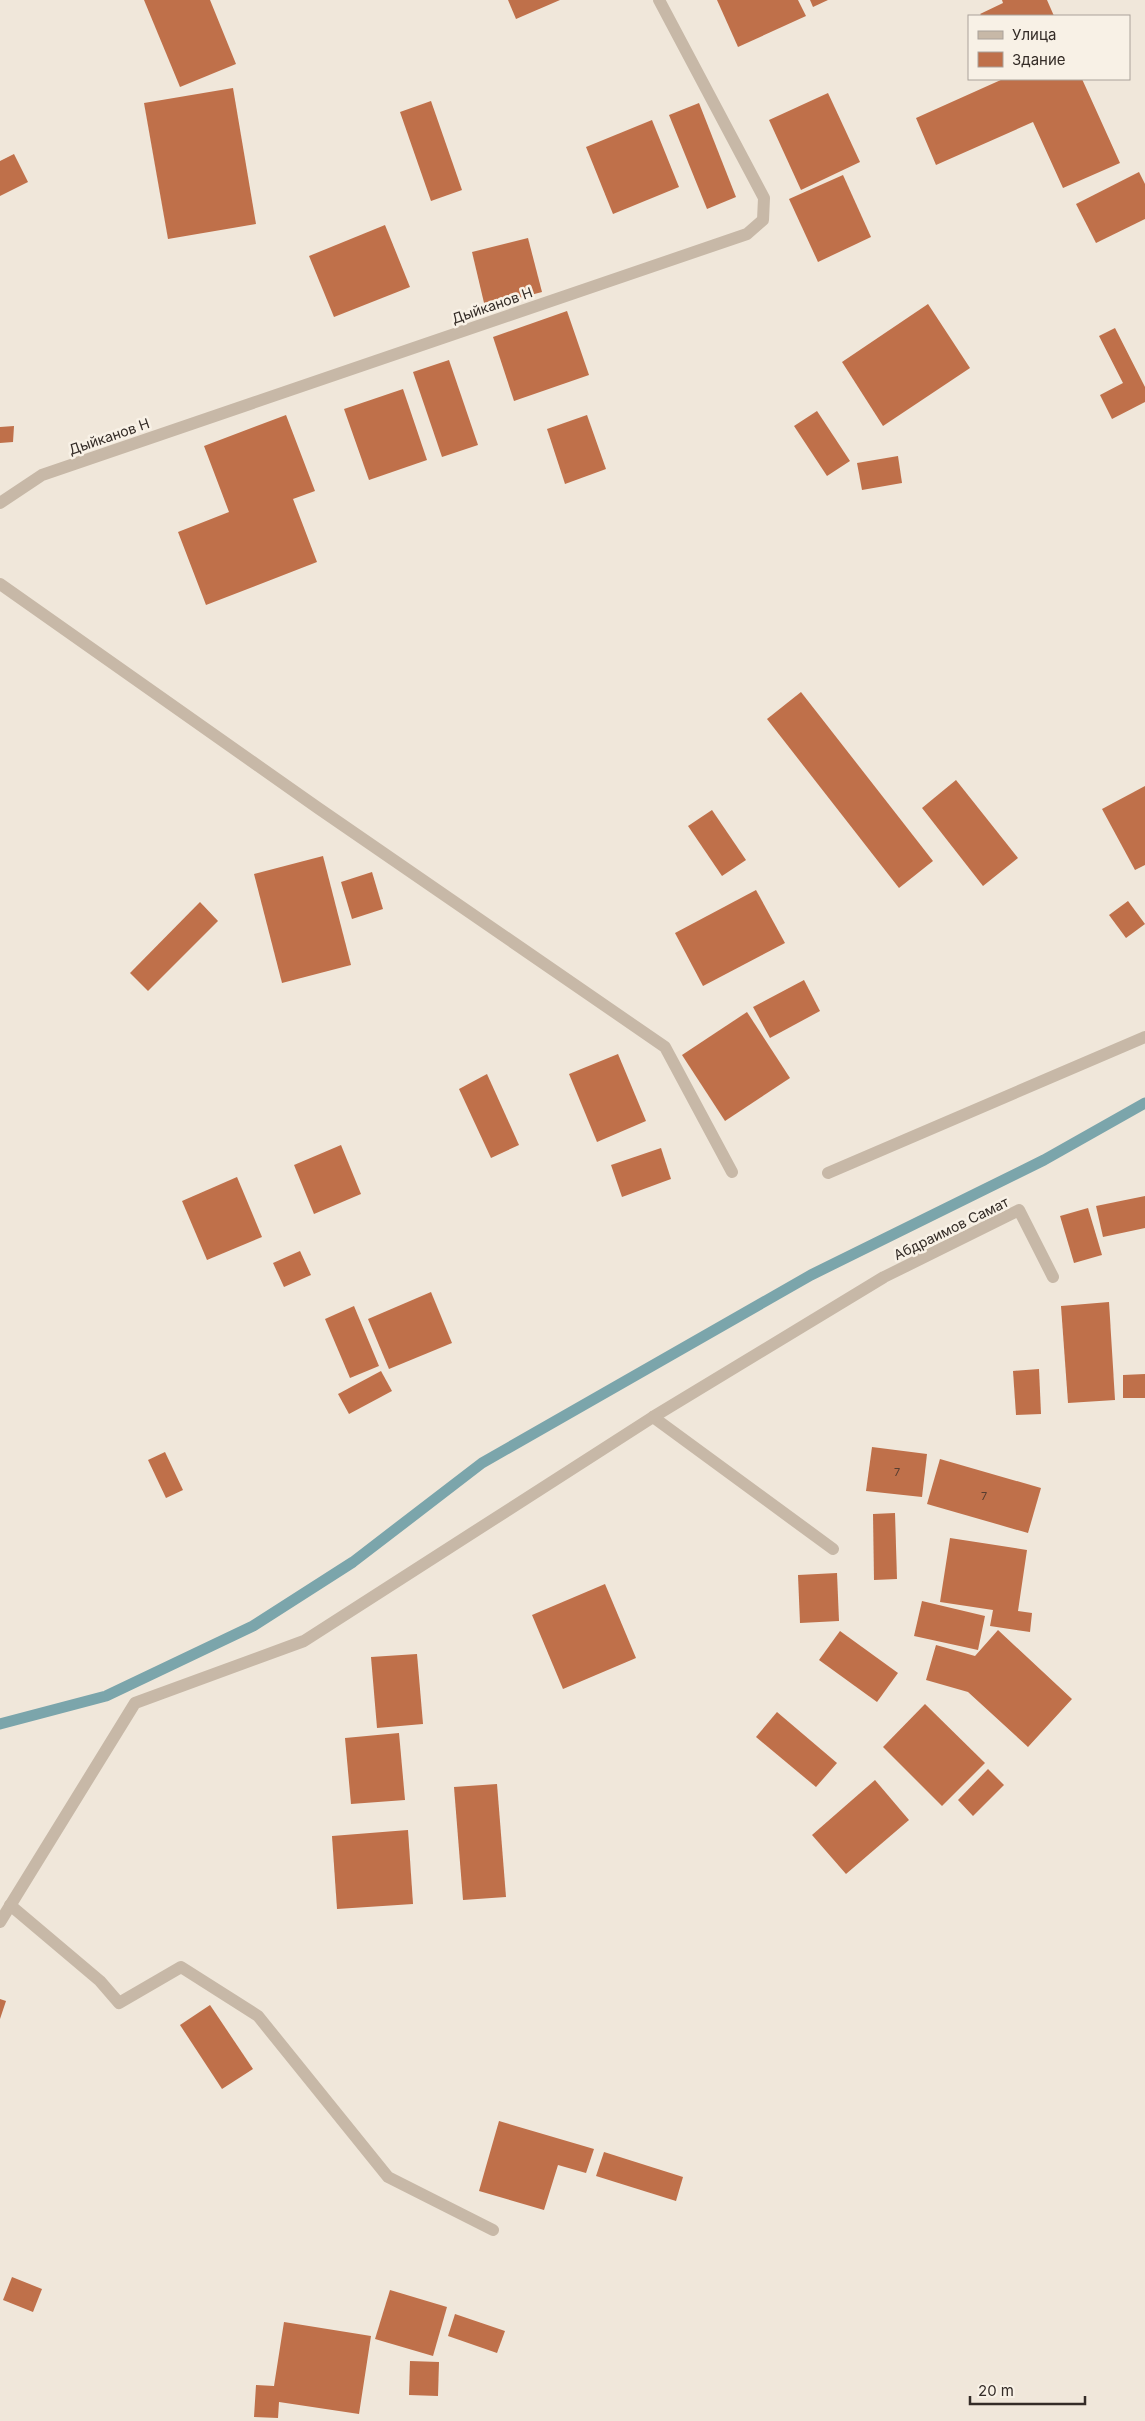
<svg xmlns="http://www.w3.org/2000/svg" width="1145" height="2421" font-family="Inter,sans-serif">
  <rect width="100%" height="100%" fill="#f0e7da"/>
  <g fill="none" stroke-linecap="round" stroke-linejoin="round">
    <polyline stroke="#7ba5ab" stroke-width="11" points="0,1724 106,1696 253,1626 353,1562 482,1463 811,1275 1044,1160 1145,1103"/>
  </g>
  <g fill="#bf704a">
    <polygon points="144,0 210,0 236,64 180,87"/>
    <polygon points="508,0 560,0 516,19"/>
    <polygon points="717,0 798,0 806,16 738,47"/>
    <polygon points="810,0 828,0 813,7"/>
    <polygon points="1002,0 1047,0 1054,16 982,16 980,14 1003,3"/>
    <polygon points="1003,79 1082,79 1120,163 1063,188 1033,122 936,165 916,118"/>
    <polygon points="233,88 256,224 168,239 144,103"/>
    <polygon points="828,93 860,162 801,190 769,120"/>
    <polygon points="431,101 462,190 431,201 400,112"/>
    <polygon points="699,103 736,197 707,209 669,115"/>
    <polygon points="652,120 679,187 613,214 586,147"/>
    <polygon points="14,154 28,182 0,196 0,161"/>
    <polygon points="1139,172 1145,184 1145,219 1096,243 1076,204"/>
    <polygon points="843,175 871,237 818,262 789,199"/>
    <polygon points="385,225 410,287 334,317 309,256"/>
    <polygon points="528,238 542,292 485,307 472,252"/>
    <polygon points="928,304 970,368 883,426 842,362"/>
    <polygon points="567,311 589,375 514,401 493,337"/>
    <polygon points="1115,328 1145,387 1145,402 1112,419 1100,395 1123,383 1099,336"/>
    <polygon points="449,360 478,445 442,457 413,372"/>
    <polygon points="403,389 427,460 369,480 344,409"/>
    <polygon points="817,411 850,461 827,476 794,426"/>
    <polygon points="286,415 315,491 293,499 317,562 206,605 178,532 229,512 204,446"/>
    <polygon points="587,415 606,469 565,484 547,429"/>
    <polygon points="14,426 13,442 0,443 0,427"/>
    <polygon points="898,456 902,483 862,490 857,463"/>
    <polygon points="801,692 933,861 899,888 767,719"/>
    <polygon points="956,780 1018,858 983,886 922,808"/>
    <polygon points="1145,786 1145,865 1135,870 1102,809"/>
    <polygon points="712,810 746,860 722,876 688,826"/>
    <polygon points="323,856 351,965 282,983 254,874"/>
    <polygon points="372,872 383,909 352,919 341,882"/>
    <polygon points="756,890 785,943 703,986 675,933"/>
    <polygon points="1128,901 1145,924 1126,938 1109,915"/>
    <polygon points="200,902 218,921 148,991 130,973"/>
    <polygon points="804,980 820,1011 770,1038 753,1007"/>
    <polygon points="747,1012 790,1078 725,1121 682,1055"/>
    <polygon points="618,1054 646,1121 597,1142 569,1074"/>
    <polygon points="487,1074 519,1145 491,1158 459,1089"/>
    <polygon points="341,1145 361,1194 314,1214 294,1165"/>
    <polygon points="661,1148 671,1179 622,1197 611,1165"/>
    <polygon points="237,1177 262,1237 207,1260 182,1201"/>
    <polygon points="1145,1196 1145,1228 1103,1237 1096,1206"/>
    <polygon points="1088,1208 1102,1255 1074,1263 1060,1216"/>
    <polygon points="300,1251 311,1275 284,1287 273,1263"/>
    <polygon points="431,1292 452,1343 389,1369 368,1319"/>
    <polygon points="1109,1302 1115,1400 1068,1403 1061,1306"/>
    <polygon points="354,1306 379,1366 350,1378 325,1319"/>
    <polygon points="1039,1369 1041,1414 1016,1415 1013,1371"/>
    <polygon points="381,1371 392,1391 349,1414 338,1394"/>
    <polygon points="1145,1374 1145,1398 1123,1398 1123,1375"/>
    <polygon points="872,1447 927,1454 922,1497 866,1491"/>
    <polygon points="165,1452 183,1490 166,1498 148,1460"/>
    <polygon points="940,1459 1041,1488 1028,1533 927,1504"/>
    <polygon points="895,1513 897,1579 874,1580 873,1514"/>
    <polygon points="950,1538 1027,1550 1018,1611 1032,1613 1030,1632 990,1626 993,1610 940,1602"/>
    <polygon points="837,1573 839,1621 800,1623 798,1575"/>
    <polygon points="605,1584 636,1658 563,1689 532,1615"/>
    <polygon points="922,1601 985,1616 978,1650 914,1636"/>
    <polygon points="998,1630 1072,1699 1028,1747 968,1692 926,1680 936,1645 975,1656"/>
    <polygon points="840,1631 898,1673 877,1702 819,1660"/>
    <polygon points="417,1654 423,1724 377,1728 371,1657"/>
    <polygon points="925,1704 985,1763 942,1806 883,1747"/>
    <polygon points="777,1712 837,1763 816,1787 756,1737"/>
    <polygon points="399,1733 405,1800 351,1804 345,1738"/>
    <polygon points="988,1769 1004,1785 973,1816 958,1800"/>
    <polygon points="875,1780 909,1820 846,1874 812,1835"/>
    <polygon points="497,1784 506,1897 463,1900 454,1787"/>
    <polygon points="408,1830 413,1904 337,1909 332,1836"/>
    <polygon points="0,1999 6,2001 0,2019"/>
    <polygon points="210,2005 253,2069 222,2089 180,2025"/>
    <polygon points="499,2121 594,2149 586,2173 558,2165 544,2210 479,2191"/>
    <polygon points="604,2152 683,2177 676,2201 596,2176"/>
    <polygon points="12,2277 42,2289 33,2312 3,2300"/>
    <polygon points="390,2290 447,2307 433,2356 375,2339"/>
    <polygon points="455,2314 505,2331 497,2353 448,2336"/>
    <polygon points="284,2322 371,2336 359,2414 279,2402 278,2418 254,2417 256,2385 274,2386"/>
    <polygon points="410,2361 439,2362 438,2396 409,2395"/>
  </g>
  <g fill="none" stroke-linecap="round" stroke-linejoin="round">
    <g stroke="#c7b8a7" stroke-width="12">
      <polyline points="0,503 42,475 747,234 763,220 764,198 659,0"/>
      <polyline points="0,584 318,808 665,1047 732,1172"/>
      <polyline points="828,1173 1145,1037"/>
      <polyline points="653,1417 833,1549"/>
      <polyline points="10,1905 100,1981 119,2003 181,1967 258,2016 388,2177 493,2230"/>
      <polyline points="0,1922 135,1703 304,1641 653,1417 884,1277 1019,1210 1053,1277"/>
    </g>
  </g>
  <g text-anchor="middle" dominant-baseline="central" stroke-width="5" stroke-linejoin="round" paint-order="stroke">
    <g font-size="11" fill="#573d30">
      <text x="897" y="1472">7</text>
      <text x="984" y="1496">7</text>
    </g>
    <g font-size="14" fill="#342c27" stroke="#f8f1e6">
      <text transform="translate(492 305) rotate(-19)">Дыйканов Н</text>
      <text transform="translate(109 436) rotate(-19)">Дыйканов Н</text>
      <text transform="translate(951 1228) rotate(-26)">Абдраимов Самат</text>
    </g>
  </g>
  <rect x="968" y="15" width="162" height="65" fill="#f8f1e6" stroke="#aaa29a"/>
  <rect x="978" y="31" width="25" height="8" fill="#c7b8a7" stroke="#aaa29a"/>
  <text x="1012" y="40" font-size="15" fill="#342c27">Улица</text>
  <rect x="978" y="52" width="25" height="15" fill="#bf704a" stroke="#aaa29a"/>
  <text x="1012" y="65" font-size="15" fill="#342c27">Здание</text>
  <path d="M970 2396v8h115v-8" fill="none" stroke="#342c27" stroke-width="2.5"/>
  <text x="978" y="2396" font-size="15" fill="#342c27" stroke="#f8f1e6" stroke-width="4" paint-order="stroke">20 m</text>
</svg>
